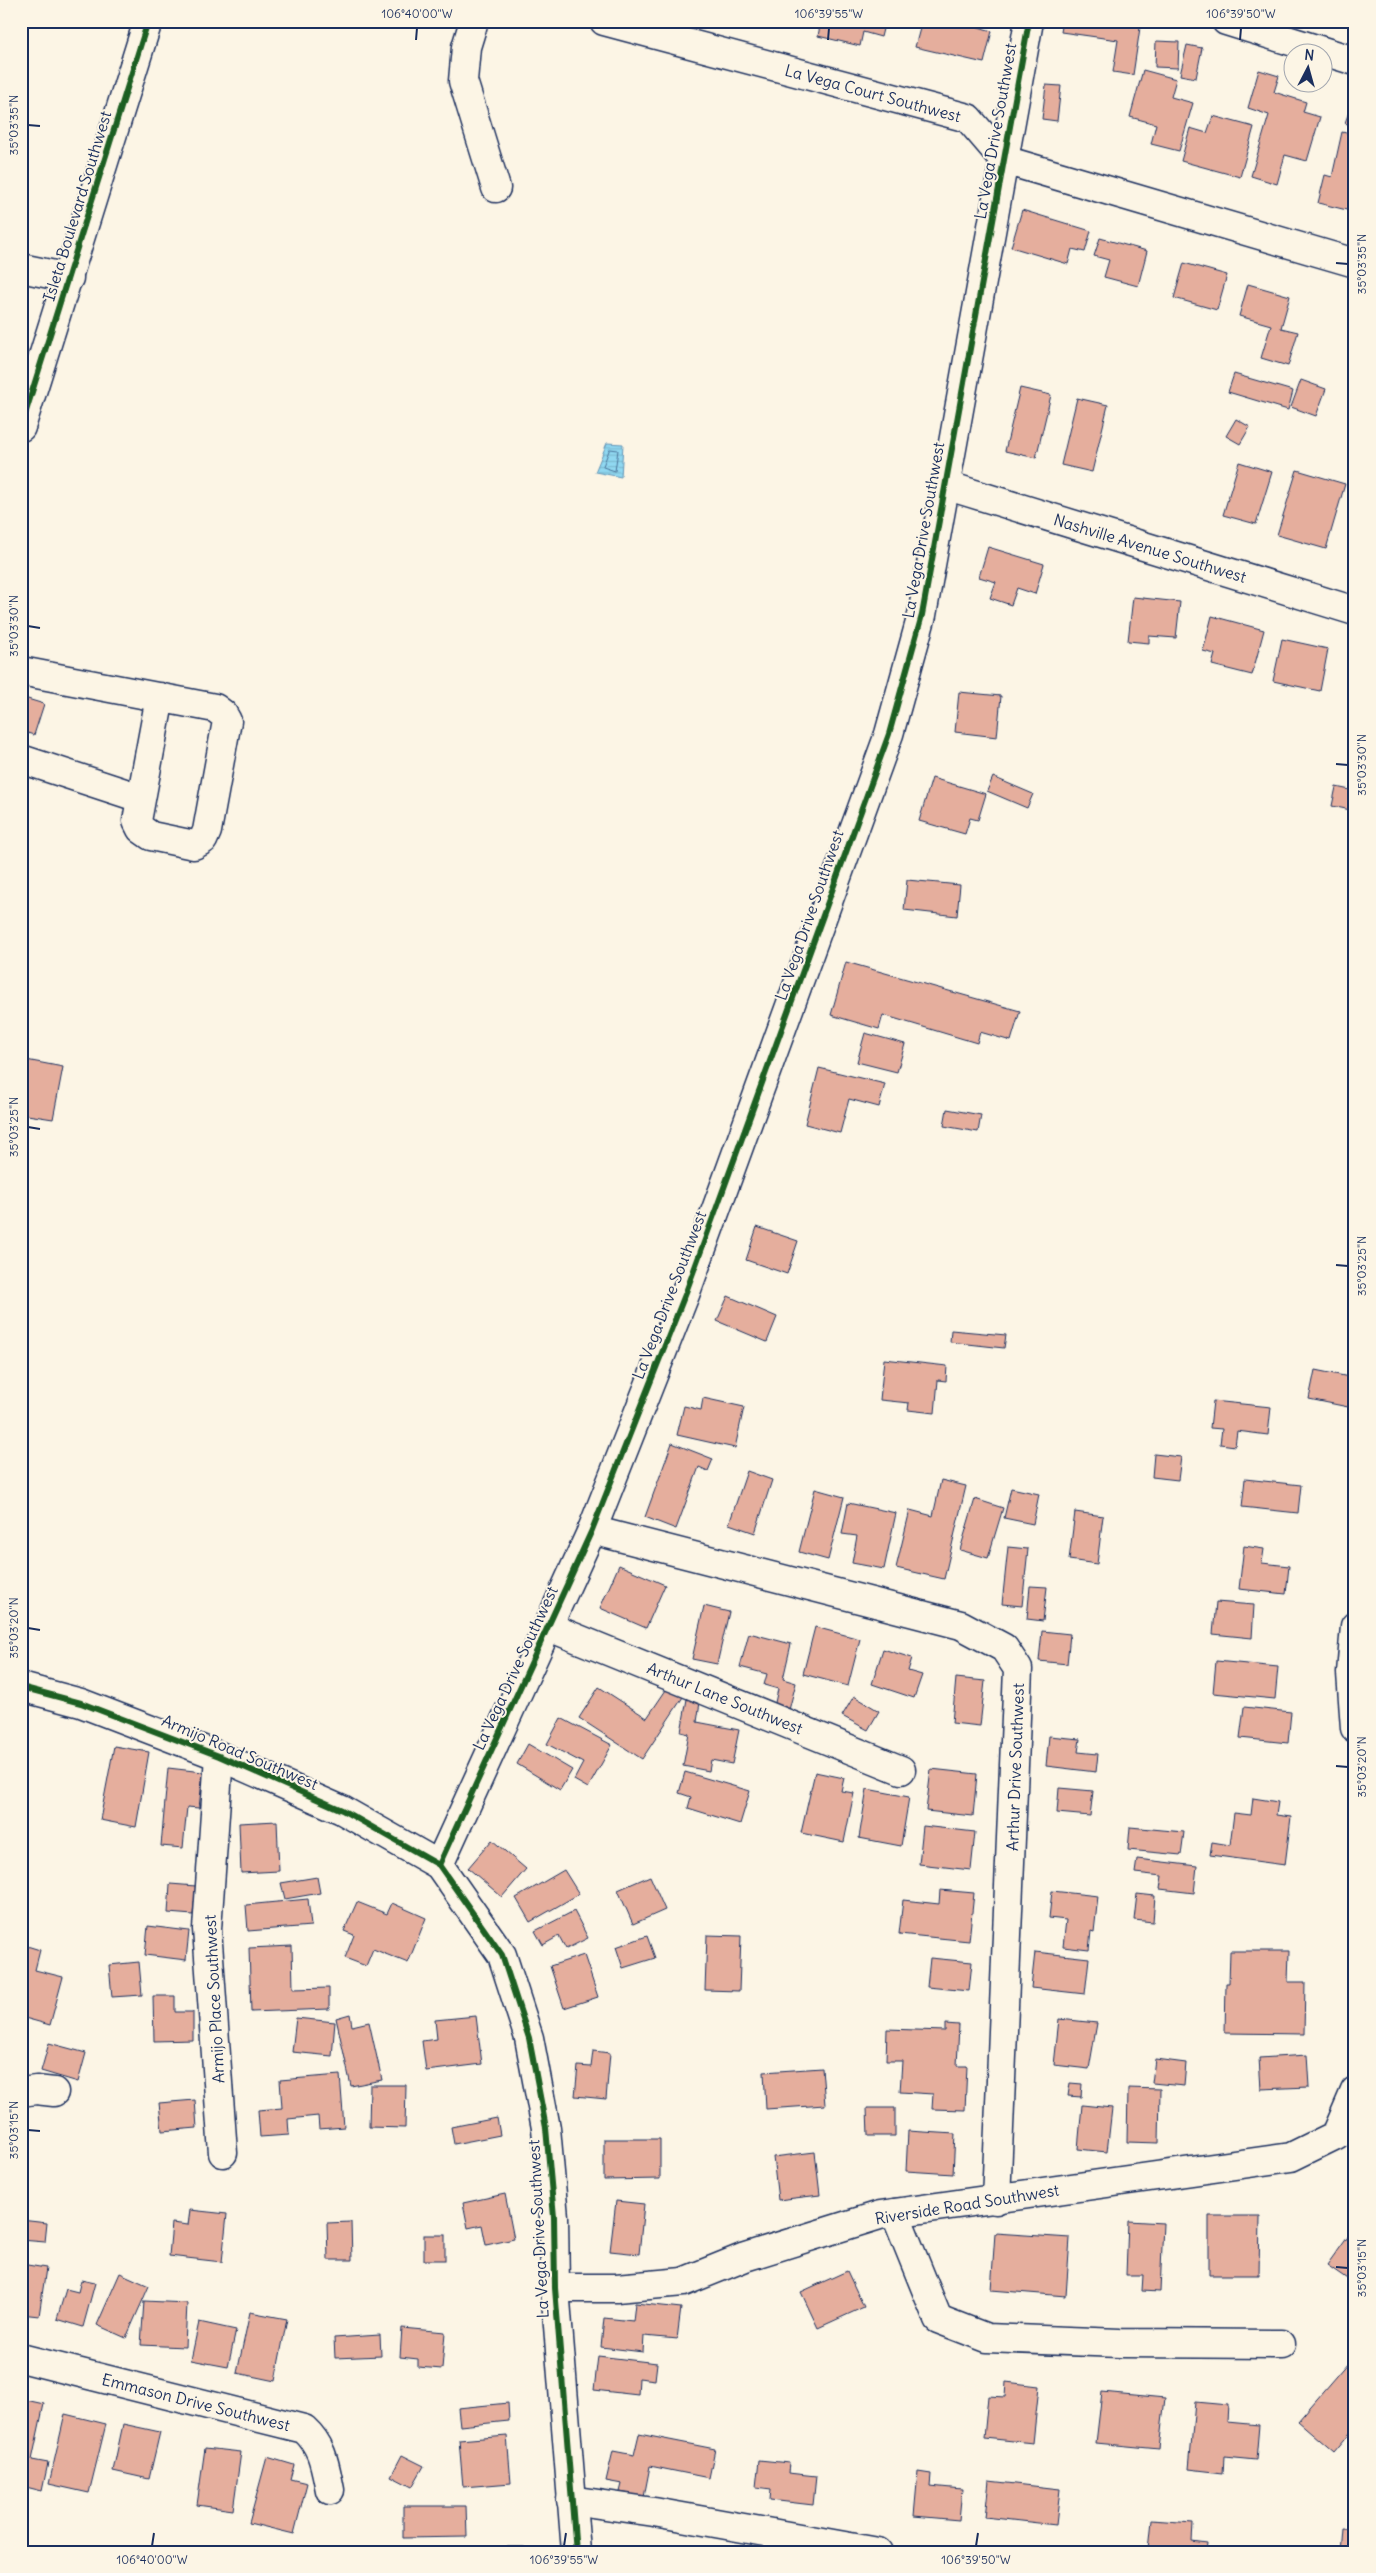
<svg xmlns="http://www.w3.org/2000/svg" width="1376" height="2573" font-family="Delius,sans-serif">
  <defs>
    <pattern id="water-rules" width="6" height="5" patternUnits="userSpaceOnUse" patternTransform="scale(1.25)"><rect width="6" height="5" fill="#90d8f1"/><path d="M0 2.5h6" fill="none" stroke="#7cbad1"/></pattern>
  </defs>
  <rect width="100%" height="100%" fill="#fcf5e5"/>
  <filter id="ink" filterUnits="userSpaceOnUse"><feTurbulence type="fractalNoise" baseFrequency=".02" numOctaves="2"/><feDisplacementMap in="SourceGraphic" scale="10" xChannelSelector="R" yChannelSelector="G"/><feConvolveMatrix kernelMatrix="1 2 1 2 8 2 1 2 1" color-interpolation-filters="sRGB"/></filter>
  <g filter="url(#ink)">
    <polygon fill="url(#water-rules)" stroke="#6194b6" points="607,443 623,444 621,477 595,472"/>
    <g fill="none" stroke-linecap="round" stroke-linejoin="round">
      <polygon stroke="#4a7399" stroke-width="1" points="610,449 618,450 615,471 603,467"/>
    </g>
    <g fill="#e5ae9d" stroke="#1b2f5e">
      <polygon points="821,21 885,21 881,37 863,32 860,46 818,36"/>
      <polygon points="922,21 977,21 975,26 992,31 984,63 915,47"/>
      <polygon points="1063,21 1141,21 1133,75 1113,72 1118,40 1061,32"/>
      <polygon points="1156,41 1179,42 1178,68 1155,67"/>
      <polygon points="1187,45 1202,48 1196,78 1180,75"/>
      <polygon points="1143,70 1176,79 1171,97 1193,103 1179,151 1151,144 1156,124 1130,117"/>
      <polygon points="1259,70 1279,76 1274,92 1306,102 1303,112 1320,117 1307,161 1285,155 1277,184 1251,176 1269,115 1248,108"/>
      <polygon points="1046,85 1061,86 1057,121 1042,119"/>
      <polygon points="1355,95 1355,127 1345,123"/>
      <polygon points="1213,116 1254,127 1240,177 1181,161 1190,128 1207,133"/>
      <polygon points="1342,132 1355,135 1355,212 1318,203 1325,175 1332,177"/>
      <polygon points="1022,210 1091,231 1085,252 1072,249 1068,264 1011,247"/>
      <polygon points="1100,238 1147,251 1138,286 1104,277 1109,260 1094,256"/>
      <polygon points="1184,263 1227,275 1217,310 1174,298"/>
      <polygon points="1248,284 1290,296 1281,328 1298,332 1288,366 1261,358 1271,325 1239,316"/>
      <polygon points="1234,374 1293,391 1288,410 1228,392"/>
      <polygon points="1301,380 1326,389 1316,416 1291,407"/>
      <polygon points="1020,388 1051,395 1036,458 1005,451"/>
      <polygon points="1077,398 1108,405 1092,472 1061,465"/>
      <polygon points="1236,419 1250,427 1240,444 1226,436"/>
      <polygon points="1239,462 1272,472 1256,524 1223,515"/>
      <polygon points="1297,470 1345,484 1326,549 1277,535"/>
      <polygon points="988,547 1044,564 1035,594 1017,588 1011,605 990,598 996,582 979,577"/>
      <polygon points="1133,597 1180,602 1176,638 1149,636 1149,643 1128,641"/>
      <polygon points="1212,616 1264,630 1252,675 1212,665 1215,654 1203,651"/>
      <polygon points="1282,639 1328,649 1320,691 1273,681"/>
      <polygon points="959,692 1001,696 997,737 955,732"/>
      <polygon points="21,697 44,704 34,735 21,731"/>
      <polygon points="993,777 1033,794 1027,808 987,791"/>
      <polygon points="932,778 986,794 978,820 970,818 965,834 919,821"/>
      <polygon points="1336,787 1355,791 1355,811 1332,806"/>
      <polygon points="907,880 960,885 957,916 904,910"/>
      <polygon points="846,962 1020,1011 1011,1041 980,1032 977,1043 883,1015 879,1029 831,1015"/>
      <polygon points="865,1033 905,1044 897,1072 857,1062"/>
      <polygon points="21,1059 63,1067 53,1119 21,1114"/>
      <polygon points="819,1068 885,1084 879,1107 849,1099 840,1133 805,1124"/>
      <polygon points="947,1109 981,1115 978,1132 944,1126"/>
      <polygon points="757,1227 798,1241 787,1274 746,1260"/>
      <polygon points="728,1296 777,1317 767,1342 717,1321"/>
      <polygon points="951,1330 1006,1335 1004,1348 950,1342"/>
      <polygon points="884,1359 947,1366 946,1381 938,1380 935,1413 908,1410 909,1403 880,1400"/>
      <polygon points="1315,1370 1354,1378 1348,1407 1309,1399"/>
      <polygon points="703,1398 744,1407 735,1448 677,1435 684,1406 701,1410"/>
      <polygon points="1213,1401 1271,1407 1268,1435 1237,1431 1235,1446 1220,1444 1222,1429 1210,1428"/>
      <polygon points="672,1443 713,1459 708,1471 699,1467 676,1529 645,1517"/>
      <polygon points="1154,1454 1181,1457 1178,1480 1152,1477"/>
      <polygon points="747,1471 772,1480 755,1533 729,1524"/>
      <polygon points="1245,1479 1301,1485 1298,1513 1242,1507"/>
      <polygon points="941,1480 966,1486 944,1579 896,1568 910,1510 933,1516"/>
      <polygon points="1011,1488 1039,1494 1033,1524 1004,1518"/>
      <polygon points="815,1489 844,1497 828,1560 799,1552"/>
      <polygon points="975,1499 1003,1508 988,1558 960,1550"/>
      <polygon points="848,1503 896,1513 884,1569 852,1563 857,1536 842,1534"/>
      <polygon points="1075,1512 1103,1516 1097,1564 1069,1560"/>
      <polygon points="1244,1546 1264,1549 1262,1563 1289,1566 1286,1594 1239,1589"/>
      <polygon points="1008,1547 1028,1549 1022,1606 1002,1604"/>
      <polygon points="619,1565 665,1585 646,1628 600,1608"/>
      <polygon points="1030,1586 1047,1587 1043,1621 1027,1619"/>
      <polygon points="1216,1602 1254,1605 1252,1638 1213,1634"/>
      <polygon points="704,1606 729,1612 717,1664 692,1659"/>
      <polygon points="815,1627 860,1639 848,1686 803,1674"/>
      <polygon points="1042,1631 1070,1634 1067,1664 1039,1661"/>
      <polygon points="749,1633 791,1644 783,1679 796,1683 789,1710 774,1707 778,1689 764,1685 767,1674 740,1667"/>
      <polygon points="883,1649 912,1658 908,1671 922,1675 914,1698 872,1684"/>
      <polygon points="1216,1661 1278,1667 1275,1699 1213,1693"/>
      <polygon points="956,1678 985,1681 980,1726 952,1723"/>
      <polygon points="599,1687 647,1718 668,1687 683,1697 642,1759 579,1718"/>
      <polygon points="854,1696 879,1711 868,1730 842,1716"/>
      <polygon points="687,1699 700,1702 697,1722 739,1730 732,1764 711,1760 709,1771 683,1766 689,1734 681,1732"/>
      <polygon points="1244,1707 1291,1712 1288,1743 1240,1738"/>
      <polygon points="561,1718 612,1745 588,1788 574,1780 583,1763 547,1744"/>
      <polygon points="1049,1736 1080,1739 1078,1752 1098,1754 1096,1772 1046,1766"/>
      <polygon points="528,1744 572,1770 560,1790 517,1764"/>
      <polygon points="114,1746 149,1752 136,1827 100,1820"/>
      <polygon points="168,1768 203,1772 199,1808 187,1807 183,1848 161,1846"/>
      <polygon points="931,1769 977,1774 973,1816 926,1811"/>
      <polygon points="685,1772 750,1791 740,1824 688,1808 691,1797 679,1793"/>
      <polygon points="815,1772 844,1778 841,1791 854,1793 844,1842 801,1833"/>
      <polygon points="1059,1788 1093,1791 1090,1816 1057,1813"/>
      <polygon points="867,1789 909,1797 901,1846 859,1838"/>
      <polygon points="1253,1798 1278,1802 1276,1815 1291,1817 1285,1865 1210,1855 1212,1842 1230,1845 1234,1813 1251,1815"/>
      <polygon points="277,1821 279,1871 241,1873 239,1823"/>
      <polygon points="923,1826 975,1832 971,1870 919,1864"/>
      <polygon points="1130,1827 1184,1832 1181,1855 1128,1850"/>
      <polygon points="492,1840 526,1869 502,1897 468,1868"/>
      <polygon points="1137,1859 1197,1866 1194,1893 1160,1889 1162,1876 1135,1873"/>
      <polygon points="564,1870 579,1894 530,1922 516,1898"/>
      <polygon points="650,1876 665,1910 633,1924 618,1890"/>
      <polygon points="317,1877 320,1893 285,1899 281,1883"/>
      <polygon points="170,1884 196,1886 193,1915 168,1913"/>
      <polygon points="940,1890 974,1893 969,1941 899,1934 903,1900 939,1904"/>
      <polygon points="1052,1891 1098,1896 1094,1932 1091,1931 1089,1950 1063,1947 1066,1920 1049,1918"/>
      <polygon points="1137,1894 1155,1896 1153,1922 1134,1920"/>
      <polygon points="308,1899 311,1926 248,1931 246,1905"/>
      <polygon points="357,1902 387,1914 392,1903 426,1918 408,1963 373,1949 366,1966 345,1958 354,1935 344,1931"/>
      <polygon points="574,1911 588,1938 566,1949 559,1936 543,1945 535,1931"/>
      <polygon points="148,1926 189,1931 186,1960 145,1955"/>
      <polygon points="707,1935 741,1936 739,1991 705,1990"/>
      <polygon points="647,1936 655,1958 623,1968 616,1947"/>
      <polygon points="27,1946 40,1950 35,1970 63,1977 50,2025 21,2017 21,1969"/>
      <polygon points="292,1946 293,1989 329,1988 329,2009 251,2012 249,1948"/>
      <polygon points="1230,1951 1289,1951 1288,1982 1305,1982 1304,2034 1225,2033 1226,1983 1229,1983"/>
      <polygon points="1035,1952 1089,1958 1085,1994 1031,1988"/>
      <polygon points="584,1955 598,1997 564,2008 550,1966"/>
      <polygon points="930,1958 972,1962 969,1991 927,1987"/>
      <polygon points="139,1962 142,1995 112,1997 109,1965"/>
      <polygon points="153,1996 175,1996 175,2012 193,2012 193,2040 154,2041"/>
      <polygon points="350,2014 352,2026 369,2022 382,2080 351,2086 336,2018"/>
      <polygon points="476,2016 482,2064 426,2071 422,2041 437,2039 435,2020"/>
      <polygon points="296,2018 335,2022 332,2056 292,2052"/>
      <polygon points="1059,2019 1097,2023 1089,2069 1054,2065"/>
      <polygon points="945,2024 959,2025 957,2066 967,2066 965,2110 932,2109 933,2094 900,2092 902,2061 886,2061 887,2029 945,2031"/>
      <polygon points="49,2043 86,2053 78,2082 41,2071"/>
      <polygon points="593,2051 610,2053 606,2099 575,2096 578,2066 591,2067"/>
      <polygon points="1307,2055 1309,2087 1261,2089 1259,2058"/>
      <polygon points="1155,2059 1186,2063 1184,2086 1152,2083"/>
      <polygon points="822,2068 825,2105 766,2109 764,2072"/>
      <polygon points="340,2075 344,2127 319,2129 318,2116 288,2119 289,2135 260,2137 258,2110 282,2108 280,2080"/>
      <polygon points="1070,2083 1082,2084 1081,2097 1068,2096"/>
      <polygon points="370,2085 406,2085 405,2128 369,2127"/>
      <polygon points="1128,2088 1160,2089 1159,2143 1127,2142"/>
      <polygon points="195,2100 197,2128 162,2131 159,2103"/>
      <polygon points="1082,2105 1112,2108 1107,2152 1078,2149"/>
      <polygon points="867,2108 895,2108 895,2136 868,2136"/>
      <polygon points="497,2118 500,2135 454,2144 451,2127"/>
      <polygon points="908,2131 955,2134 953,2174 906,2171"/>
      <polygon points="604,2139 660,2139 660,2179 604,2180"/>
      <polygon points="815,2152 820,2195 778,2200 773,2157"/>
      <polygon points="505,2194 514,2239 486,2245 482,2225 468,2228 463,2203"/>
      <polygon points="616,2201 644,2204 639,2254 610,2251"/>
      <polygon points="190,2210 227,2214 222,2262 169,2256 172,2223 188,2225"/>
      <polygon points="1209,2216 1260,2216 1259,2275 1209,2275"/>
      <polygon points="21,2220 47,2223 45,2242 21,2240"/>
      <polygon points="1128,2221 1163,2223 1160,2292 1142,2291 1143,2275 1126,2275"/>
      <polygon points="351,2222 352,2260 328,2260 327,2223"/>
      <polygon points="1355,2226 1355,2280 1353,2283 1327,2265"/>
      <polygon points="995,2233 1070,2238 1066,2296 991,2290"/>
      <rect x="424" y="2235" width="21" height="25"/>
      <polygon points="21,2264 46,2268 39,2316 21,2314"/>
      <polygon points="847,2271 864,2307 818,2328 801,2292"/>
      <polygon points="120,2273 149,2286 126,2338 97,2325"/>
      <polygon points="81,2280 95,2283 83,2327 57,2319 66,2289 78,2292"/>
      <polygon points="144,2301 187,2303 185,2347 141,2345"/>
      <polygon points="635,2303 681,2308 677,2339 644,2336 643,2352 601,2347 604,2318 633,2321"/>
      <polygon points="250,2312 287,2319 275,2381 237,2373"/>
      <polygon points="199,2322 236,2330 228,2367 191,2360"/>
      <polygon points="402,2328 445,2332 442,2369 418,2367 418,2359 400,2357"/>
      <polygon points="380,2335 381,2356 335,2358 334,2338"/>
      <polygon points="1355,2355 1355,2427 1334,2452 1298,2421"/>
      <polygon points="598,2356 657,2363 655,2380 639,2378 638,2395 594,2390"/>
      <polygon points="1006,2382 1039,2386 1033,2443 984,2438 988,2396 1005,2397"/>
      <polygon points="1102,2392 1165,2398 1159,2449 1096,2443"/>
      <polygon points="21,2399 44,2404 32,2460 48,2463 42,2491 22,2486 28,2459 21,2457"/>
      <polygon points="1195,2402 1228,2405 1227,2422 1259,2425 1256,2460 1224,2457 1223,2473 1189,2469"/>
      <polygon points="508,2403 509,2421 460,2426 458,2408"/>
      <polygon points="65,2414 106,2424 89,2493 49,2484"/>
      <polygon points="123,2424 160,2432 149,2479 113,2471"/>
      <polygon points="639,2434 715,2449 709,2478 650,2466 644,2497 620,2492 622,2484 606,2481 613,2451 634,2455"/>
      <polygon points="507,2436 511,2483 463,2487 459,2440"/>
      <polygon points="205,2448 241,2452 233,2510 197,2505"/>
      <polygon points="402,2455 424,2466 412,2487 391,2476"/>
      <polygon points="267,2457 294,2465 290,2479 307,2483 294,2534 249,2523"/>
      <polygon points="759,2460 789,2463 788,2473 816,2476 813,2505 770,2500 771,2489 756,2487"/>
      <polygon points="918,2472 931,2474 930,2486 962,2489 959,2520 914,2516"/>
      <polygon points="989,2481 1060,2489 1056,2525 985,2517"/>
      <polygon points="403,2506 466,2506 467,2537 403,2538"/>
      <polygon points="1152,2520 1193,2523 1192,2541 1207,2543 1206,2552 1164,2552 1149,2549"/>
      <polygon points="1341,2528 1355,2529 1355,2552 1339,2552"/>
      <rect x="492" y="2547" width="32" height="5"/>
    </g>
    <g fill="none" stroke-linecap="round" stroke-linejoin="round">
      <defs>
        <g id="minor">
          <polyline points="474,21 466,47 463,81 496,188"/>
          <polyline points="604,21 968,118 1004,160 1355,263"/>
          <polyline points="1226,21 1355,61"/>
          <polyline points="21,268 69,278"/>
          <polyline points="945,485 1355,611"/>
          <polyline points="21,671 215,708 223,714 227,721 207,831 203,840 194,845 151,836 141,829 137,821 160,697"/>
          <polyline points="21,759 140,798"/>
          <polyline points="592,1530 961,1625 1004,1648 1018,1669 996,2200"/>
          <polyline points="1355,1626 1351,1673 1355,1728"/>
          <polyline points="549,1627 901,1770"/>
          <polyline points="21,1687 81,1703 219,1756 342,1810 439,1865 502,1955 529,2038 546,2128 554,2217 555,2288 576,2552"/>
          <polyline points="219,1756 207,1929 223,2153"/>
          <polyline points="439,1865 592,1530 686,1292 889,734 922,615 1029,21"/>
          <polyline points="21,2092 36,2090 54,2092"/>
          <polyline points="895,2213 938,2319 987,2338 1120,2343 1281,2344"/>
          <polyline points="555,2288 616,2288 683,2282 745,2257 880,2215 1291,2157 1336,2135 1355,2091"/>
          <path d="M21,2358l283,71c19,17 21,37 26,61"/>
          <polyline points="571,2500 654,2512 878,2552"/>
        </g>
        <polyline id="major" points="21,427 148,21"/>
      </defs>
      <use href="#minor" stroke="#1b2f5e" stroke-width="31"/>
      <use href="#major" stroke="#1b2f5e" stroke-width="31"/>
      <use href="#minor" stroke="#fcf5e5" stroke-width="28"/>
      <use href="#major" stroke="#fcf5e5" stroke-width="28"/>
      <defs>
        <g id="cycleway">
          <polyline points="21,427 148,21"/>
          <polyline points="21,1687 81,1703 219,1756 342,1810 439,1865 502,1955 529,2038 546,2128 554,2217 555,2288 576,2552"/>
          <polyline points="439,1865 592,1530 686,1292 889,734 922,615 1029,21"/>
        </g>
      </defs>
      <use href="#cycleway" stroke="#fcf5e5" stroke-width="9"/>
      <use href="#cycleway" stroke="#1b5e20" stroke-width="6"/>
    </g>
  </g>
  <path fill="none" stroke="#1b2f5e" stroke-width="2" d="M416,40l1,-12M828,40l1,-12M1240,40l1,-12M28,125l12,1M1336,263l12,1M28,626l12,2M1336,764l12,1M28,1127l12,2M1336,1265l12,1M28,1628l12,2M1336,1766l12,1M28,2130l12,1M1336,2267l12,1M152,2546l2,-13M564,2546l2,-13M976,2546l2,-13"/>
  <g text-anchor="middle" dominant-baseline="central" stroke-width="4" stroke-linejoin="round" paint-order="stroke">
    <g font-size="16" fill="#1b2f5e" stroke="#fcf5e5">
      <text transform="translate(873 93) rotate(15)">La Vega Court Southwest</text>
      <text transform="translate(995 131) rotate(-80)">La Vega Drive Southwest</text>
      <text transform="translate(77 206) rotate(-73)">Isleta Boulevard Southwest</text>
      <text transform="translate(923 530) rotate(-80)">La Vega Drive Southwest</text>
      <text transform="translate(1150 548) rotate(17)">Nashville Avenue Southwest</text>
      <text transform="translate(809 915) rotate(-71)">La Vega Drive Southwest</text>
      <text transform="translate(669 1295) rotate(-69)">La Vega Drive Southwest</text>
      <text transform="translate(515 1668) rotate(-65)">La Vega Drive Southwest</text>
      <text transform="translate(725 1698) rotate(22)">Arthur Lane Southwest</text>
      <text transform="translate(240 1752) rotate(23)">Armijo Road Southwest</text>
      <text transform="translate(1015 1767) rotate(-88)">Arthur Drive Southwest</text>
      <text transform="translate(214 1999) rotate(-93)">Armijo Place Southwest</text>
      <text transform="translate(967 2204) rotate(-9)">Riverside Road Southwest</text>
      <text transform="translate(538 2229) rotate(-93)">La Vega Drive Southwest</text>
      <text transform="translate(196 2402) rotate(14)">Emmason Drive Southwest</text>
    </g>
  </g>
  <rect width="1376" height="2573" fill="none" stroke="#fcf5e5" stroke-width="55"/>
  <g transform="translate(1308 68) rotate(6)"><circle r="24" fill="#fcf5e5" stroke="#a2a6af"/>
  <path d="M0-4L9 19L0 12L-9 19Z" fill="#1b2f5e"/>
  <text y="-8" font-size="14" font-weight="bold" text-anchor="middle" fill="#1b2f5e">N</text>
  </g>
  <rect x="28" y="28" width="1320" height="2518" fill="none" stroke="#1b2f5e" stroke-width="2"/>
  <g font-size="12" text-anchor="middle" fill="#1b2f5e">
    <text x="417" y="18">106°40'00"W</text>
    <text x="829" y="18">106°39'55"W</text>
    <text x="1241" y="18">106°39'50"W</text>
    <text transform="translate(14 125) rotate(-90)" y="4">35°03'35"N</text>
    <text transform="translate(1362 264) rotate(-90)" y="4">35°03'35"N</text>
    <text transform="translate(14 626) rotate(-90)" y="4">35°03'30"N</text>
    <text transform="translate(1362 765) rotate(-90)" y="4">35°03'30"N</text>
    <text transform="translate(14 1127) rotate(-90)" y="4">35°03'25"N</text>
    <text transform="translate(1362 1266) rotate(-90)" y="4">35°03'25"N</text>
    <text transform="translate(14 1628) rotate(-90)" y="4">35°03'20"N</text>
    <text transform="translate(1362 1767) rotate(-90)" y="4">35°03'20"N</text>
    <text transform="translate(14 2130) rotate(-90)" y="4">35°03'15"N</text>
    <text transform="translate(1362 2268) rotate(-90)" y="4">35°03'15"N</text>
    <text x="152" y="2564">106°40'00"W</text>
    <text x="564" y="2564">106°39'55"W</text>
    <text x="976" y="2564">106°39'50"W</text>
  </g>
</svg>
